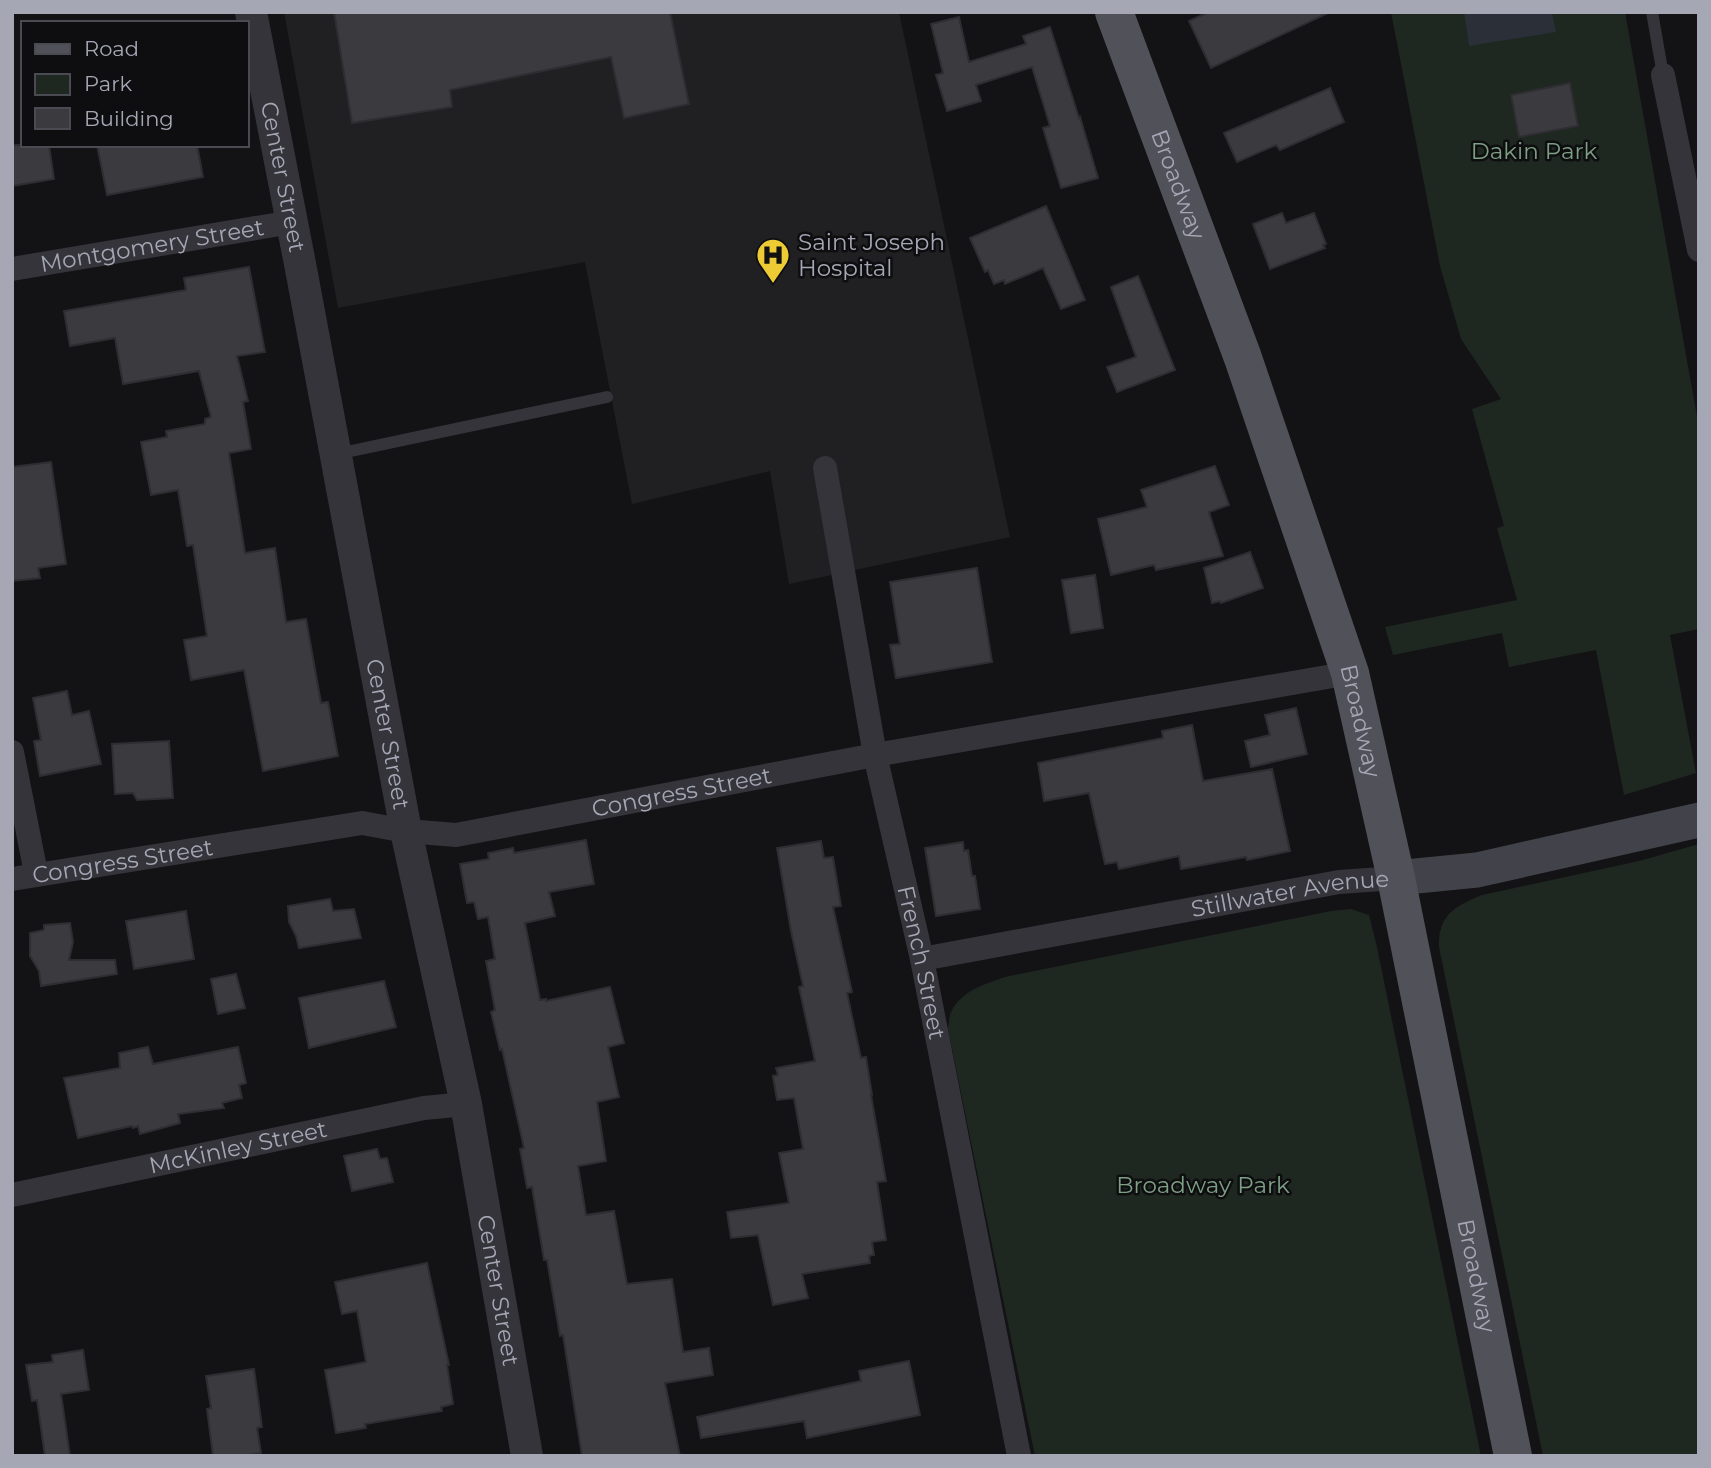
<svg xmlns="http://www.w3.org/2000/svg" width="1711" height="1468" font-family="Montserrat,sans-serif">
  <rect width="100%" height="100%" fill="#131315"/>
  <polygon fill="#201f22" points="284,12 899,12 1010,537 789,584 770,471 632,504 585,262 338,308"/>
  <g fill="#1f2721">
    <polygon points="1391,12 1625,12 1699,428 1699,629 1670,635 1696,773 1624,795 1596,650 1509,667 1502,633 1393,655 1385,627 1517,600 1497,528 1504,526 1472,409 1501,399 1461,339 1440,266"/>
    <path d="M1699,844v612h-156l-104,-509c-1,-32 16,-41 43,-52l157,-34z"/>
    <path d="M1351,909l18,6 8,32 104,509h-446l-87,-427c1,-5 1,-12 3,-17 10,-21 34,-28 54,-35l326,-66z"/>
  </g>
  <polygon fill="#2a2f38" points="1464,12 1552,12 1556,32 1469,46"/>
  <g fill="#3b3b3f" stroke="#2e2d31" stroke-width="2">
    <polygon points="334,12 670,12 689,104 624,118 611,57 450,90 452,107 352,123"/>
    <polygon points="1209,12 1330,12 1211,68 1189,21"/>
    <polygon points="959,17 969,62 1026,44 1023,36 1050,27 1079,118 1080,117 1098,178 1061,188 1043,128 1050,126 1032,67 976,85 981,101 947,111 936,75 943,73 931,24"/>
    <polygon points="1570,83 1578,126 1519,137 1511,95"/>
    <polygon points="1330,88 1344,122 1280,150 1276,145 1237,162 1224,133"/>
    <polygon points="12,145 49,145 54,179 12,186"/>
    <polygon points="97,145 197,145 203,177 107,195"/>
    <polygon points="1046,206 1085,300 1061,309 1043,268 1005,284 1004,280 994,284 988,270 985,272 970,238"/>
    <polygon points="1282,213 1286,223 1314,213 1326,244 1323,245 1325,248 1270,269 1253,224"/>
    <polygon points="249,267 265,352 237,356 248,401 243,402 251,449 229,453 245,553 275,548 286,622 306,619 321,703 328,702 338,756 263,771 244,670 191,680 184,640 207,636 193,545 187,546 178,490 151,495 141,442 167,437 166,431 205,424 205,419 211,417 199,371 123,384 115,338 70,346 64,311 186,290 184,278"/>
    <polygon points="1138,276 1175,370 1117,392 1107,367 1136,357 1111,287"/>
    <polygon points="51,462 66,564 38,568 40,578 12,581 12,467"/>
    <polygon points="1215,466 1229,505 1209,512 1223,556 1156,570 1154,565 1111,575 1098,519 1147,507 1141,490"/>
    <polygon points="1250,552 1263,588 1221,603 1220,601 1212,603 1204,568"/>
    <polygon points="977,568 992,662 896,678 890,645 900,644 890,582"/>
    <polygon points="1095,575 1103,628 1071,633 1062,580"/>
    <polygon points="67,691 72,715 89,711 101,764 40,776 34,741 41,740 33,698"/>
    <polygon points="1296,708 1307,754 1251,767 1245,741 1270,735 1265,715"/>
    <polygon points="1192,725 1203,781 1272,769 1290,851 1247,860 1246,857 1181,869 1179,856 1119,869 1117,862 1105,864 1089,793 1044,801 1038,763 1163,738 1162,731"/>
    <polygon points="169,741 173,798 137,800 133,793 115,794 112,744"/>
    <polygon points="586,840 594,884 549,892 555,916 525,923 540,1000 546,999 546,1001 610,987 624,1043 608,1047 619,1097 597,1102 606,1161 578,1166 586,1215 614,1211 627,1284 672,1279 683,1352 709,1348 713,1375 665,1383 680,1456 582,1456 563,1335 560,1336 547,1260 544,1260 532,1187 527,1188 520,1149 524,1148 502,1049 500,1050 491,1012 495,1010 486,961 495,959 488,917 478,919 474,902 467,903 460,864 489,859 488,853 513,848 514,853"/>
    <polygon points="821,841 824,858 833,857 841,906 833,907 852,992 847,993 861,1058 866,1057 872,1095 871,1095 886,1181 877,1182 886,1240 872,1242 874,1255 869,1256 870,1263 802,1274 808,1298 773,1305 758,1235 731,1238 727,1212 789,1203 779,1153 803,1149 794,1098 777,1100 773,1076 778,1075 776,1068 815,1061 799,987 803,986 791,931 777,848"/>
    <polygon points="963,842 964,851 968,850 972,876 975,876 980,909 936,916 925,848"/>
    <polygon points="330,899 333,911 354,909 361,938 299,948 296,936 289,922 288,906"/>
    <polygon points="186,911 194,959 134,969 126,921"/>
    <polygon points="70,923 73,942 69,960 115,960 117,974 41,986 39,971 30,956 30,933 44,930 44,925"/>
    <polygon points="236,974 245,1008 218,1014 211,979"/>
    <polygon points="384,981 396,1027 309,1048 299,998"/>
    <polygon points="148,1047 153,1064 238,1047 246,1083 239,1085 242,1098 222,1103 224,1108 178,1114 180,1123 140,1134 138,1126 133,1128 132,1126 78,1138 64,1078 120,1068 119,1053"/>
    <polygon points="377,1149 380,1159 387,1158 393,1182 352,1191 344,1156"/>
    <polygon points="427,1263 449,1365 447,1365 453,1404 441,1407 442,1411 365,1424 366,1428 336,1433 325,1370 366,1362 357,1311 342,1314 335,1282"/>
    <polygon points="83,1350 89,1390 61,1394 70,1456 45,1456 37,1400 32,1401 26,1365 53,1362 52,1355"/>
    <polygon points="909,1361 920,1415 807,1438 804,1421 701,1438 697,1417 861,1381 859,1371"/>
    <polygon points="254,1369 262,1427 257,1428 261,1453 242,1456 213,1456 207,1409 211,1408 206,1376"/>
  </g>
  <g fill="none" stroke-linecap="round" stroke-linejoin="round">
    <g stroke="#34343a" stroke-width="12">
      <polyline points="1652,12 1663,75"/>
      <polyline points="337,454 607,397"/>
    </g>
    <g stroke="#34343a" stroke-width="24">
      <polyline points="1663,75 1699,250"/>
      <path id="s1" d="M12,269l280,-47"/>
      <path id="s2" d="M825,468l50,287 47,204 97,497"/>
      <polyline points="12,752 36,873"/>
      <path id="s3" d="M12,879l350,-56 44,8 50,4 419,-80 475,-82"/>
      <path id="s4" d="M922,959l417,-77 57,-4"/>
      <path id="s5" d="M12,1195l412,-87 42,-4"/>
    </g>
    <path stroke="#34343a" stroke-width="32" id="s6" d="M251,12l50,257 105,562 60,273 61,352"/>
    <polyline stroke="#42434a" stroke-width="35" points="1396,878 1477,870 1699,820"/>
    <path stroke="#505159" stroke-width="38" id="s7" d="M1114,12l129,346 107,315 46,205 117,578"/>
  </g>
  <defs>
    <symbol id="hospital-pin" viewBox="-11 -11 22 30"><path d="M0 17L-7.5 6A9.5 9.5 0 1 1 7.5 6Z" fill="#eccb34" stroke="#0e0e10"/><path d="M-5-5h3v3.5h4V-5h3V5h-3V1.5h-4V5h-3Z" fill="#111"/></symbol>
  </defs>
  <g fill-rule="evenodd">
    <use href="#hospital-pin" x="754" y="236" width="38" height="52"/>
  </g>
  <g text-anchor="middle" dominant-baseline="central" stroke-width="5" stroke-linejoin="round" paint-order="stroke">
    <g font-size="23" fill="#7d9f84" stroke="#0e0e10">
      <text x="1534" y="151">Dakin Park</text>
      <text x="1203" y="1185">Broadway Park</text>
    </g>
    <g font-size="23" fill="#a5a7b5" stroke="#0e0e10">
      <text stroke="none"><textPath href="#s6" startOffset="168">Center Street</textPath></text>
      <text stroke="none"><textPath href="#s7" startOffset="184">Broadway</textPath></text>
      <text stroke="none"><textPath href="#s1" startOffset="142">Montgomery Street</textPath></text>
      <text stroke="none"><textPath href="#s7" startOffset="751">Broadway</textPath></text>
      <text stroke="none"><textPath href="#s6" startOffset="735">Center Street</textPath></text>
      <text stroke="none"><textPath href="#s3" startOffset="679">Congress Street</textPath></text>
      <text stroke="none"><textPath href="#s3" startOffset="112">Congress Street</textPath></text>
      <text stroke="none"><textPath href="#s4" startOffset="374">Stillwater Avenue</textPath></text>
      <text stroke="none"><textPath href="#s2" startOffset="504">French Street</textPath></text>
      <text stroke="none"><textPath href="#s5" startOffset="231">McKinley Street</textPath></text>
      <text stroke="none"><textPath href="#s7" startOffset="1318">Broadway</textPath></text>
      <text stroke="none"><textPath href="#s6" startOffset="1302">Center Street</textPath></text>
    </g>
    <g font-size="23" fill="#a5a7b5" stroke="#0e0e10" text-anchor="start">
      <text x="798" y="242">Saint Joseph<tspan x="798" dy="26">Hospital</tspan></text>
    </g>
  </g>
  <rect width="1711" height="1468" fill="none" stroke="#a5a7b5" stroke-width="28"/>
  <rect x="21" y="21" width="228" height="126" fill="#0e0e10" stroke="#4a4b52" stroke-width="2"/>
  <rect x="35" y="44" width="35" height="10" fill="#505159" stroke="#4a4b52" stroke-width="2"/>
  <text x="84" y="56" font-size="21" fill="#a5a7b5">Road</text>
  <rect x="35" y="74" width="35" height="21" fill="#1f2721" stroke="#4a4b52" stroke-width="2"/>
  <text x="84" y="91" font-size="21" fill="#a5a7b5">Park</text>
  <rect x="35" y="108" width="35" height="21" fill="#3b3b3f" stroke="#4a4b52" stroke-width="2"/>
  <text x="84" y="126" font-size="21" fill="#a5a7b5">Building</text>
</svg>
